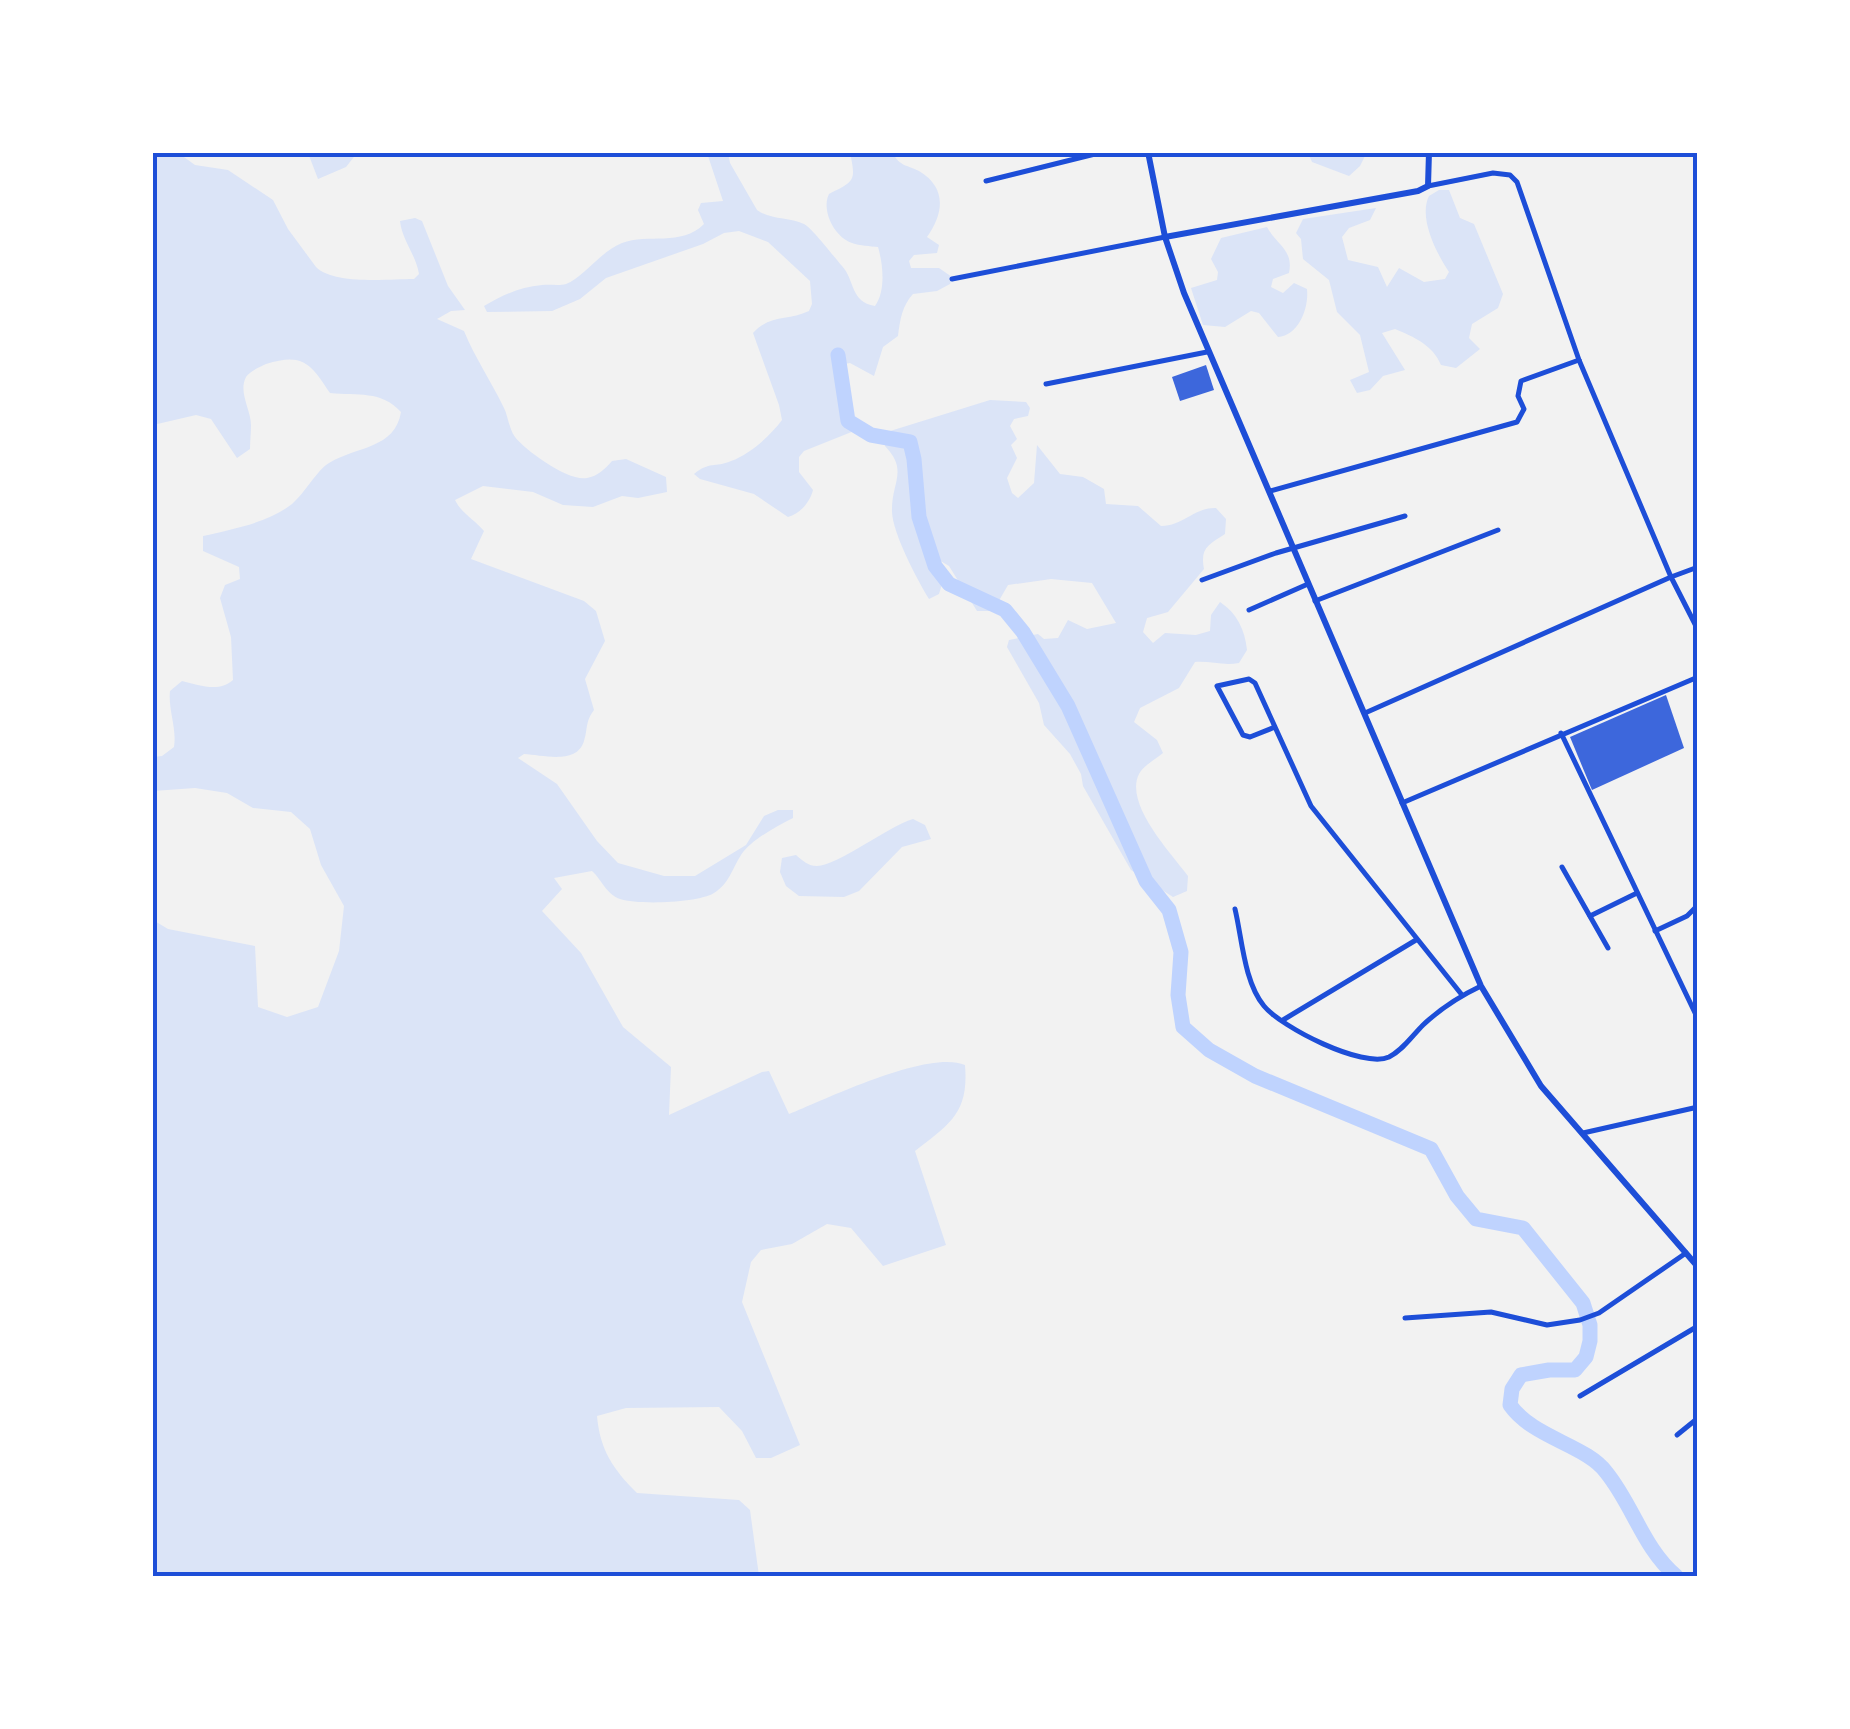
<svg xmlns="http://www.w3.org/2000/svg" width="1850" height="1729" font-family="'Space Grotesk',sans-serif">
  <rect width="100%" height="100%" fill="#f2f2f2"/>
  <g fill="#dbe4f7">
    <path d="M177,152l18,13 33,5 45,30 15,29 28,38c18,18 72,12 98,12l5,-5c-3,-19 -17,-34 -19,-53l15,-3 7,3 26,65 17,24 -14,1 -14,8 27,12c11,27 27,50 40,77 4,8 5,21 11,29 11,14 54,45 72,41 11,-2 18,-9 25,-17l14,-2 40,18 1,15 -29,6 -16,-2 -29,11 -30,-2 -30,-13 -50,-6 -28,14c7,14 19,19 29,31l-13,28 113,42 12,10 9,30 -20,38 9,31c-9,12 -6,19 -10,31 -7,24 -41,14 -60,13l-6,4 39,26 40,57 21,22 46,13h31l51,-31 18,-29 14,-6h15v8c-17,9 -41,21 -52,37 -9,14 -12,29 -27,38 -16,10 -76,12 -94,6 -14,-5 -18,-19 -28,-28l-38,7 8,11 -20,22 39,42 42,74 48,40 -2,48 93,-43 7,-1 20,43c37,-15 140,-65 176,-49 4,48 -15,59 -50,86l31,94 -63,21 -32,-38 -24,-4 -35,20 -31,6 -10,12 -9,40 58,143 -29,13h-15l-14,-27 -23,-24 -93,1 -29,8c3,34 16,53 40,77l102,7 11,10 9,66h-606v-656l15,9 87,17 3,61 29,10 31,-10 21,-56 5,-45 -23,-41 -11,-36 -19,-17 -38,-4 -26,-15 -32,-5 -42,3v-34l9,-1 12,-9c3,-19 -6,-37 -4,-56l12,-10c17,4 37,12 51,-1l-2,-43 -11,-39 5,-13 15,-6 -1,-12 -36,-16v-15c29,-7 65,-13 89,-32 13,-11 25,-34 37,-41 28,-17 66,-14 72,-51 -20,-22 -43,-16 -71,-19 -19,-29 -27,-41 -64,-29 -6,3 -16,7 -20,13 -8,15 5,33 5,48 0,8 -1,16 -1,24l-13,9 -26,-39 -15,-4 -43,10v-272z"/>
    <polygon points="308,153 308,152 357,153 346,167 318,179"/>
    <path d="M707,153h21l2,10 27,47c14,10 32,7 47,14 8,4 30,33 38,42 13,14 8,36 33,40 11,-15 8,-42 3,-59 -8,-1 -18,-1 -26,-4 -18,-6 -31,-33 -23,-49 26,-13 27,-13 21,-41h43c6,13 14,12 26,18 29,17 24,44 8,66l12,8 -2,8 -23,2 -5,6 2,7h28l13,9 -2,7 -13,7 -24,3c-11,12 -13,26 -15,42l-15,11 -9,29 -24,-13 -11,2c0,25 -3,47 15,66l-50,20 -5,6v15l14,18c-3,12 -13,24 -25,27l-34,-23 -54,-15 -6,-5c16,-13 20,-6 37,-13 19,-7 39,-25 51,-41l-3,-15 -26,-72c17,-19 35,-12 56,-22l3,-7 -2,-23 -42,-39 -29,-11 -15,2 -21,11 -97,34 -26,21 -28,12 -65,1 -3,-6c19,-11 36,-19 58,-21 7,-1 17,1 24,-1 17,-6 35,-33 56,-41 26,-10 59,4 82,-19l-6,-14 3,-7 22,-2z"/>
    <polygon points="1308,153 1361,153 1365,156 1360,166 1349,176 1312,162"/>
    <path d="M1439,190h10l11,28 14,6 29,70 -5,14 -26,16 -3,14 11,11 -24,19 -15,-3c-8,-20 -27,-28 -46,-36l-13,4 23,37 -22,6 -13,14 -13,3 -7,-13 19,-8 -9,-37 -23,-23 -8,-32 -26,-21 -2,-20 -5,-6 7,-14 73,-11 -6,12 -21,8 -7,9 6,23 30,7 9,20 12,-19 25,14 21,-3 4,-7c-12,-18 -31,-54 -20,-76z"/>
    <path d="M1267,227c9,17 27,23 22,46l-16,6 -2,8 12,6 11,-10 13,6c2,19 -8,46 -29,48l-19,-24 -8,-2 -26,16 -22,-2 -12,-37 26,-8 1,-8 -7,-13 10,-21z"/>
    <path d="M990,400l36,2 4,6 -2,8 -14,3 -4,7 7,13 -6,6 6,13 -10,20 5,15 6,5 16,-15 3,-38 23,29 23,3 21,12 2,15 32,2 23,20c22,0 34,-19 55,-18l10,11 -1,15c-17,11 -25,14 -21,35l-36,43 -21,6 -4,14 10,11 12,-10 31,2 14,-4 1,-16 9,-13c17,11 25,28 27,48l-8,13c-15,3 -28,-2 -44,-1l-16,26 -39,20 -6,14 23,18 6,13c-7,6 -20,13 -24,21 -15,30 32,79 49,102l-1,15 -14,6 -42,-27 -48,-84 -2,-12 -11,-20 -26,-29 -5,-22 -32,-56 2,-7 29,-6 6,5 14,-1 10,-18 19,9 29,-6 -24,-40 -41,-4 -43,6 -15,26h-16l-28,-45 -22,-13 15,31 -3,10 -10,5c-12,-20 -36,-65 -37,-87 -1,-30 17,-41 -7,-66l2,-14z"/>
    <path d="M913,819l12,6 6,14 -29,8 -43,44 -15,6 -45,-1 -13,-10 -6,-14 2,-14 14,-3c7,6 12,11 21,11 20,0 70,-39 96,-47z"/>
  </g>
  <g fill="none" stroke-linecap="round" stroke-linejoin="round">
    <path stroke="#bfd3fe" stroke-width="15" d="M838,355l10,66 23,14 39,7 4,17 5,58 16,49 14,18 56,26 18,22 45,74 78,175 23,29 12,42 -3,43 5,32 26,23 46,26 176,73 26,47 19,23 47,9 60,75 7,22v16l-4,16 -11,13h-26l-28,5 -9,14 -2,16c23,33 76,40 96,67 27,33 37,76 70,104"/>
  </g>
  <g fill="#3d67dc">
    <polygon points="1206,365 1214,390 1180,401 1172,377"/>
    <polygon points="1666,695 1684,748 1592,790 1570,737"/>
  </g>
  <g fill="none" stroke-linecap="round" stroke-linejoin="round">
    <g stroke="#1d4ed8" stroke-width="5">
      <polyline points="986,181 1103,152"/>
      <polyline points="952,279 1165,237"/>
      <polyline points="1046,384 1207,352"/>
      <polyline points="1270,491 1517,422 1524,409 1518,396 1521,381 1579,360"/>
      <polyline points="1698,567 1671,577 1698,630"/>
      <polyline points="1202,580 1276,553 1405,516"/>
      <polyline points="1315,601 1498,530"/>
      <polyline points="1249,610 1308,584"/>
      <polyline points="1365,713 1671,577 1579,360 1517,182 1510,175 1493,173 1428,186"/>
      <polyline points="1275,727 1250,737 1243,735 1217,686 1249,679 1255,683 1311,806 1462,995"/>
      <polyline points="1561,733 1698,1019"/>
      <polyline points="1402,803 1698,677"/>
      <polyline points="1562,867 1608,948"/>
      <path d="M1235,909c7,29 9,73 29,97 17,21 99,63 125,51 14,-7 23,-21 34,-32 17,-16 37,-29 58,-39"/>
      <polyline points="1590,916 1637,893"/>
      <polyline points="1655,931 1687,916 1698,905"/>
      <polyline points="1283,1020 1416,940"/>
      <polyline points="1583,1133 1698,1107"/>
      <polyline points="1405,1318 1491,1312 1547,1325 1580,1320 1599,1313 1686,1253"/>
      <polyline points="1580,1396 1698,1326"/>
      <polyline points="1677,1435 1698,1418"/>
    </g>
    <g stroke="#1d4ed8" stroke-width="6">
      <polyline points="1148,152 1165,237 1184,293 1481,986 1541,1086 1698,1267"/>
      <polyline points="1165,237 1418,191 1428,186 1429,152"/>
    </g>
  </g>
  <rect width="1850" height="1729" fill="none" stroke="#ffffff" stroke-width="310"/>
  <rect x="155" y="155" width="1540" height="1419" fill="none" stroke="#1d4ed8" stroke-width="4"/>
</svg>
